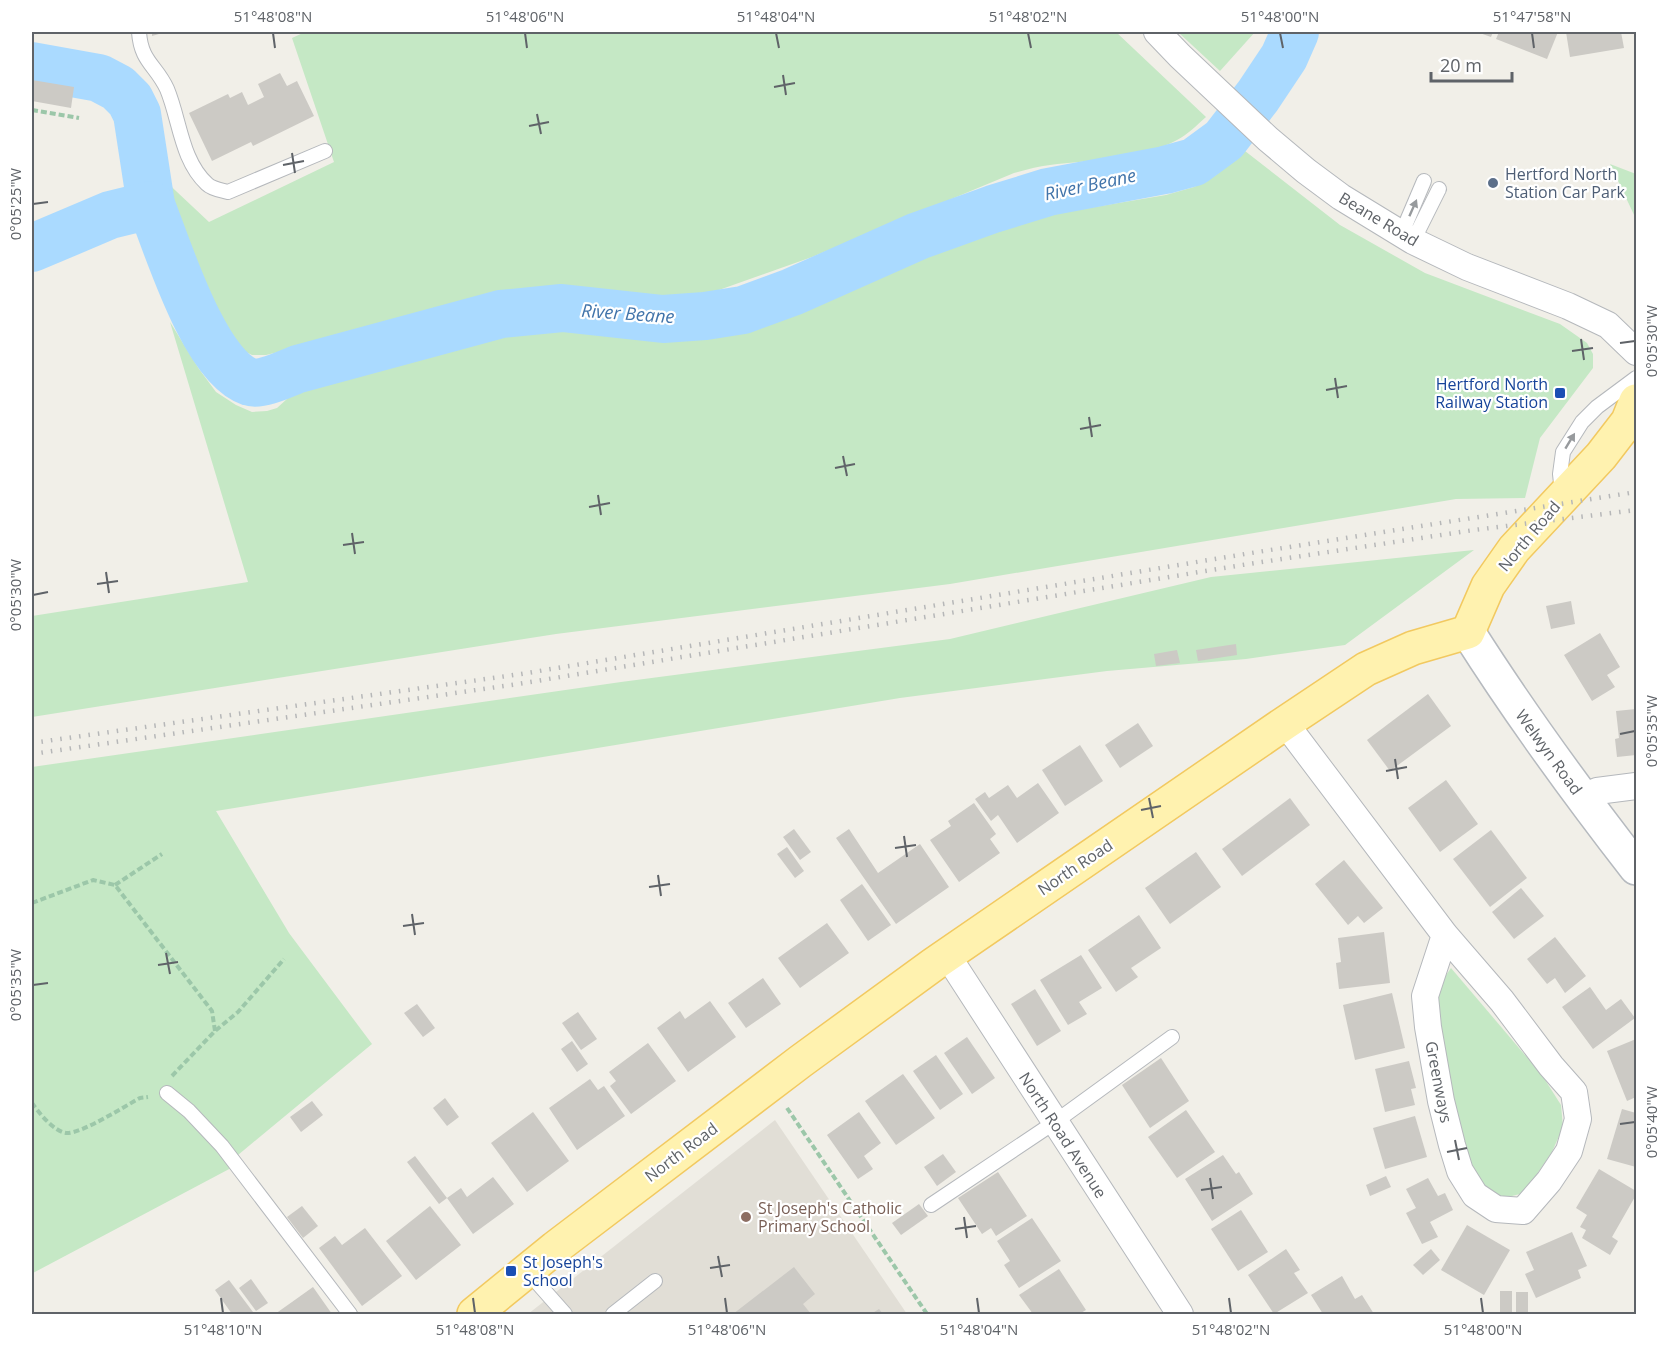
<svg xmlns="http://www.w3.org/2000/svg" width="1668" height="1346" font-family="'Open Sans',sans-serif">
  <rect width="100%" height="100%" fill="#f1efe8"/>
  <polygon fill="#e1ded6" points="775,1120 907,1314 528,1314"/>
  <g fill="#c5e8c5">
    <path d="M305,32h811l90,85c-10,9 -18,17 -29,23 -36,20 -87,20 -127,25 -12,1 -24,5 -36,8l-202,84 -110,39 -37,11 -26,-1 -71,-11 -31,-1 -108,16 -118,34 -45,11h-14l-14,-7 -16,-23 -49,-91 -13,-58 49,46 125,-60 -42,-124z"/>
    <polygon points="1178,32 1255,32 1220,71"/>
    <polygon points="1245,151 1340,225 1425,273 1560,324 1587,343 1593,354 1593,368 1540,438 1525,498 1456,499 950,584 556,634 32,717 32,616 248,582 170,322 199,369 216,392 236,405 252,412 267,411 277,408 288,398 321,380 435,343 516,326 551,324 631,334 665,336 713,332 753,323 882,270 923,248 1053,214 1166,195 1194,187 1216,175"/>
    <polygon points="1610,164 1636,174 1636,219"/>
    <polygon points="1474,550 1345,645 1246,659 1107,671 900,698 216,811 289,933 372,1044 238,1155 233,1167 33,1273 32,1269 32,767 621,682 950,639 1211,577"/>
    <polygon points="1451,968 1542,1075 1561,1105 1563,1127 1552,1152 1524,1193 1500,1199 1478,1182 1465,1149 1440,1031 1437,988"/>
  </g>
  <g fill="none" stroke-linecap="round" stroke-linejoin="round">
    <g stroke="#aadaff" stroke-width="48">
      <polyline points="32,66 99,78 118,88 130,100 137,114 151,205"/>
      <path d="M32,248l78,-33 41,-10c17,43 54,163 99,177 11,4 37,-9 48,-13l203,-55 61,-6 101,11 42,-3 38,-6 49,-18 126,-56 75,-27 55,-17 117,-22 29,-8 30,-22 34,-44 26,-39 11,-25"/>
    </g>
  </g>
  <g fill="#cccac5">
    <polygon points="152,32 166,32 152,36"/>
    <polygon points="1477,32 1493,32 1491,37"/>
    <polygon points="1499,32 1558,32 1547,59 1496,39"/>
    <polygon points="1566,32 1621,32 1624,48 1570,57"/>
    <polygon points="280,73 287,86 297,81 314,116 253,146 251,142 212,161 189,113 228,94 230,98 242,92 248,105 264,97 258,84"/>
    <polygon points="32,80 74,87 71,108 32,101"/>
    <polygon points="1571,601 1575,624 1551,629 1546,606"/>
    <polygon points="1600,633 1620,667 1607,675 1615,687 1592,701 1564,655"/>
    <polygon points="1236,644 1237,655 1198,661 1196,650"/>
    <polygon points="1177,650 1180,663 1156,666 1154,654"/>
    <polygon points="1428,694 1451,726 1390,771 1367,740"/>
    <polygon points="1636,709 1636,755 1617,757 1615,739 1619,738 1616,711"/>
    <polygon points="1138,723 1153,746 1120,768 1105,745"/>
    <polygon points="1080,745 1103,781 1065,806 1042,770"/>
    <polygon points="1446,780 1478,824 1440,852 1408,808"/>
    <polygon points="1038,783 1059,813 1017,843 998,815 991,821 975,799 985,792 989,798 1008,785 1017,798"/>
    <polygon points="1290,798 1310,825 1242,876 1222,849"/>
    <polygon points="974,803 996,834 990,839 1000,853 959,882 930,840 951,826 948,821"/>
    <polygon points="794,829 811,852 800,860 783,837"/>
    <polygon points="849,829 878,873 920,844 949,887 896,924 836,838"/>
    <polygon points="1491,830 1527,878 1490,907 1453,859"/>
    <polygon points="787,847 804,871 795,878 777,854"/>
    <polygon points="1196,852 1221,887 1170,924 1145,888"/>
    <polygon points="1344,860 1383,908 1364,923 1358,916 1348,925 1315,884"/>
    <polygon points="862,884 891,925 868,941 840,900"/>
    <polygon points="1521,888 1544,916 1514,939 1492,912"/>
    <polygon points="1139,915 1161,948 1131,968 1138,977 1116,992 1088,950"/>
    <polygon points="827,923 849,953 800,988 778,958"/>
    <polygon points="1384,932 1390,983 1339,989 1336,963 1341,962 1338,938"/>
    <polygon points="1555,937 1586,976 1565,993 1555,978 1547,984 1527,959"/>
    <polygon points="1081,955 1102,988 1079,1002 1087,1014 1068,1025 1040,980"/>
    <polygon points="763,978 781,1004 746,1028 728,1003"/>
    <polygon points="1590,987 1606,1010 1621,999 1635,1018 1593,1049 1562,1007"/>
    <polygon points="1035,989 1061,1031 1037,1046 1011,1004"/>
    <polygon points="1392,993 1405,1048 1355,1060 1343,1005"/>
    <polygon points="710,1001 736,1037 688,1072 657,1028 680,1011 685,1019"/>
    <polygon points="417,1004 435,1028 423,1037 404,1013"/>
    <polygon points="578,1012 597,1039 581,1050 562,1023"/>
    <polygon points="967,1037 995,1078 972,1094 944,1053"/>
    <polygon points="1636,1039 1636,1097 1627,1101 1607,1051"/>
    <polygon points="572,1041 588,1064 577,1072 561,1049"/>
    <polygon points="648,1043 676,1081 631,1114 610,1086 616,1081 609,1072"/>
    <polygon points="936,1055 963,1094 940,1110 913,1071"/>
    <polygon points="1161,1058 1189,1101 1150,1128 1122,1085"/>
    <polygon points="1409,1061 1416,1088 1411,1089 1415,1105 1385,1112 1375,1069"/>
    <polygon points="903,1074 935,1118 896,1145 865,1101"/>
    <polygon points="590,1079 598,1090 604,1086 625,1116 577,1150 549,1108"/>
    <polygon points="445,1098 459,1117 447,1126 433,1108"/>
    <polygon points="312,1101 323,1115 301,1132 290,1117"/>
    <polygon points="1622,1109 1636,1113 1636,1167 1607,1159"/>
    <polygon points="1186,1110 1215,1152 1177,1178 1148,1137"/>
    <polygon points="533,1112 569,1161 527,1192 491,1143"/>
    <polygon points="859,1112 881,1143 864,1156 873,1169 858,1179 827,1135"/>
    <polygon points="1415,1116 1427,1157 1385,1169 1373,1128"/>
    <polygon points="943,1154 956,1172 937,1186 924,1167"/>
    <polygon points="1223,1155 1236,1174 1239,1172 1253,1194 1212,1221 1185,1179"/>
    <polygon points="415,1156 447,1198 461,1188 467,1197 493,1177 514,1204 473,1234 447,1198 439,1204 407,1162"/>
    <polygon points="1599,1169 1636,1191 1636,1195 1612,1237 1618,1241 1610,1255 1582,1238 1586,1230 1580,1227 1587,1215 1576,1208"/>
    <polygon points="998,1172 1027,1216 996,1236 991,1228 982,1234 958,1198"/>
    <polygon points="1386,1176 1391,1187 1370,1196 1366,1185"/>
    <polygon points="1428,1178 1438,1196 1445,1193 1453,1210 1430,1222 1438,1237 1422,1244 1406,1213 1416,1208 1406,1189"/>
    <polygon points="919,1204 928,1216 901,1235 892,1223"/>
    <polygon points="302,1206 318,1226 303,1238 287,1217"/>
    <polygon points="430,1206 461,1245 416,1280 386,1241"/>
    <polygon points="1241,1210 1268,1252 1238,1271 1211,1229"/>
    <polygon points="1032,1218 1061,1261 1019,1288 1004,1265 1010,1261 997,1241"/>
    <polygon points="1467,1225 1510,1250 1484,1295 1441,1270"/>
    <polygon points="365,1228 402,1276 362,1306 319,1248 335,1236 342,1245"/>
    <polygon points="1572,1232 1587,1266 1578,1270 1581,1278 1536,1298 1525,1274 1534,1270 1526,1252"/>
    <polygon points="1286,1249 1300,1270 1294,1273 1308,1293 1274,1314 1248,1275"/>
    <polygon points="1431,1249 1440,1260 1423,1275 1413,1265"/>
    <polygon points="794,1267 815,1294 803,1304 811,1314 733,1314"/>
    <polygon points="1059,1269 1086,1310 1079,1314 1033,1314 1019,1295"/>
    <polygon points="1342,1276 1355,1299 1362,1295 1374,1314 1323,1314 1311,1295"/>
    <polygon points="251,1279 268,1303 256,1311 239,1288"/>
    <polygon points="229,1280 253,1312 250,1314 232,1314 215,1290"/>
    <polygon points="313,1287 332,1314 275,1314 292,1302"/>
    <rect x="1500" y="1291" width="12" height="23"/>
    <rect x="1516" y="1292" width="12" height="22"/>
    <polygon points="879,1309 883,1314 871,1314"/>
  </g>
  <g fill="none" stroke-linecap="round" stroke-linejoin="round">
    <defs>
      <g id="lane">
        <path d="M139,32c2,30 17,33 28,57 13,31 14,71 40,95 5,5 14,6 21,8l97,-41"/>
        <polyline points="1401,235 1424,181"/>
        <polyline points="1413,241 1439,189"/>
        <polyline points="1562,492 1560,474 1563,452 1582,422 1597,407 1636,378"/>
        <polyline points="167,1093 189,1111 222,1146 350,1314"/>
        <polyline points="931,1205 1055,1122 1172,1037"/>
        <polyline points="527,1271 565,1314"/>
        <polyline points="613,1314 655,1281"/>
      </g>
      <g id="street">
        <polyline points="1157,32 1180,56 1268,139 1306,171 1341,197 1413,241 1467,267 1568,306 1608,325 1636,352"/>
        <polyline points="1285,723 1445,935 1502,1001 1551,1066 1574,1092 1578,1119 1569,1151 1549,1181 1523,1211 1496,1209 1475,1195 1460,1171 1452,1145 1441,1101 1428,1027 1425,996 1445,935"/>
        <polyline points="1582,798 1597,791 1636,786"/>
        <polyline points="947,955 1180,1314"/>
      </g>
      <path id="secondary" d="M1468,632c52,82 109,160 168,236"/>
      <polyline id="primary" points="474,1314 555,1248 801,1061 934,964 1285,723 1366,669 1413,648 1468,632 1488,586 1514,549 1601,456 1628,421 1636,401"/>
    </defs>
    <use href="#lane" stroke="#b5b8bc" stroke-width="16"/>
    <use href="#street" stroke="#b5b8bc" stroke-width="28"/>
    <use href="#secondary" stroke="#b6babf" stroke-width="36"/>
    <use href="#primary" stroke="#f2c960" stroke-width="36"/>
    <g stroke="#9cc7a9" stroke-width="4" stroke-dasharray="6 3" stroke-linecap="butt">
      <polyline points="32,110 79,118"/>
      <polyline points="115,885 162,854"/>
      <polyline points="32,903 93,880 115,885 212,1011 215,1031"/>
      <polyline points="172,1076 215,1031 238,1012 284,959"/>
      <path d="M32,1103c7,10 22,29 35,30 16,0 58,-27 73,-35l8,-1"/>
      <polyline points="787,1108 927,1314"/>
    </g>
    <use href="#lane" stroke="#fff" stroke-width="14"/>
    <use href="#street" stroke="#fff" stroke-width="26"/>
    <use href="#secondary" stroke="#fff" stroke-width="33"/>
    <use href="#primary" stroke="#fff2af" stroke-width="33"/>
    <g stroke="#b6b7b8" stroke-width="4.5" stroke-dasharray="1.5 8" stroke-linecap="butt">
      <polyline points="32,743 521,674 1245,554 1636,492"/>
      <polyline points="32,754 518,684 1242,565 1474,530 1636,510"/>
    </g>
  </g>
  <defs><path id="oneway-solid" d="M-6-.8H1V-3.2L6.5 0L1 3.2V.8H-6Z" transform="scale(1.5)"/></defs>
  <g fill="#979a9d">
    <use href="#oneway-solid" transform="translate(1413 208) rotate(-66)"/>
    <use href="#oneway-solid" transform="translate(1570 441) rotate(-59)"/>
  </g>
  <path fill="none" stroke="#5f6368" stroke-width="2" d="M273,33l2,15M525,33l2,15M776,33l3,15M1028,33l3,15M1280,33l3,15M1532,33l2,15M783,75l3,20M774,87l21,-4M537,114l4,20M529,126l20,-4M292,153l3,20M283,165l21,-4M33,204l15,-2M1581,339l3,21M1620,343l15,-2M1572,351l21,-3M1335,378l3,20M1326,390l21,-4M1089,417l3,20M1080,429l21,-4M843,456l4,20M835,468l20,-4M598,495l3,20M589,507l21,-4M352,533l3,21M343,545l21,-3M106,572l3,21M97,584l21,-3M33,595l15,-3M1620,734l15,-3M1395,759l3,20M1386,771l21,-4M1149,798l4,20M1141,810l20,-4M904,836l3,21M895,848l21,-3M658,875l3,21M649,887l21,-3M412,914l3,21M403,926l21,-3M166,953l4,21M158,965l20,-3M33,985l15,-2M1620,1124l15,-2M1455,1140l4,20M1447,1152l20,-4M1210,1178l3,21M1201,1190l21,-3M964,1217l3,21M955,1229l21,-3M718,1256l4,21M710,1268l20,-3M221,1298l2,15M473,1298l2,15M725,1298l2,15M977,1298l2,15M1229,1298l2,15M1481,1298l2,15"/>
  <circle fill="#5c6f8a" stroke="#fff" stroke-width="2" cx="1493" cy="183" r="6"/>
  <g fill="#1a4fb4" stroke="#fff" stroke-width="2">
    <rect x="1554" y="387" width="12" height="12" rx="3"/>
    <rect x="505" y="1265" width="12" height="12" rx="3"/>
  </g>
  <circle fill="#8d6e63" stroke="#fff" stroke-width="2" cx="746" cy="1217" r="6"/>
  <g text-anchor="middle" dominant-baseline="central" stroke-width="4.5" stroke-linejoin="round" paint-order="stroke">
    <g font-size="16" fill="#4e5e75" stroke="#fff" text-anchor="start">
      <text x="1505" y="174">Hertford North<tspan x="1505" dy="18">Station Car Park</tspan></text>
    </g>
    <g font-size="16" fill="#5f6368" stroke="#fff">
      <text transform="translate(1379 219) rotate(31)">Beane Road</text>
      <text transform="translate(1529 536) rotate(-50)">North Road</text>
      <text transform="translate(1549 752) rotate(54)">Welwyn Road</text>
      <text transform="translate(1075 867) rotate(-34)">North Road</text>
      <text transform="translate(1439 1082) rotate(79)">Greenways</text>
      <text transform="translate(1063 1135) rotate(57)">North Road Avenue</text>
      <text transform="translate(681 1152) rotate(-37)">North Road</text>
    </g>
    <g font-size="16" fill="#164399" stroke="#fff" text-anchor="end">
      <text x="1548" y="384">Hertford North<tspan x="1548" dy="18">Railway Station</tspan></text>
      <text x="523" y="1262" text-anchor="start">St Joseph's<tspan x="523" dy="18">School</tspan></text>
    </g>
    <g font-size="16" fill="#785e54" stroke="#fff" text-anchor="start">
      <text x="758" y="1208">St Joseph's Catholic<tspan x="758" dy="18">Primary School</tspan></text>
    </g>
    <g font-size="18" font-style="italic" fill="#4174aa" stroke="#fff">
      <text transform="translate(1090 184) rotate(-12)">River Beane</text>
      <text transform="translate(628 313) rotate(4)">River Beane</text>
    </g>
  </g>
  <rect width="1668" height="1346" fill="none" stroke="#ffffff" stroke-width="66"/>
  <path d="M1431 72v9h81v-9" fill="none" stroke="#5f6368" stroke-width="3"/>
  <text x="1440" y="72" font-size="18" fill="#5f6368" stroke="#ffffff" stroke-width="4.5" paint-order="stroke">20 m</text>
  <rect x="33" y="33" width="1602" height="1280" fill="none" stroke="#5f6368" stroke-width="2"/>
  <g font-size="15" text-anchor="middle" fill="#5f6368">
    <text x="273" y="22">51°48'08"N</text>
    <text x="525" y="22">51°48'06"N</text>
    <text x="776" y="22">51°48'04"N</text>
    <text x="1028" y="22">51°48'02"N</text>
    <text x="1280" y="22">51°48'00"N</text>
    <text x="1532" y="22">51°47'58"N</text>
    <text transform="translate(16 204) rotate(-90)" y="5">0°05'25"W</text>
    <text transform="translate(1652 341) rotate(-90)" y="5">0°05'30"W</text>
    <text transform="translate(16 595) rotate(-90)" y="5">0°05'30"W</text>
    <text transform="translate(1652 731) rotate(-90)" y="5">0°05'35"W</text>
    <text transform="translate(16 985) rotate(-90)" y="5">0°05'35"W</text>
    <text transform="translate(1652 1122) rotate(-90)" y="5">0°05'40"W</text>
    <text x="223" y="1335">51°48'10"N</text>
    <text x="475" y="1335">51°48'08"N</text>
    <text x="727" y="1335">51°48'06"N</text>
    <text x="979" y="1335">51°48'04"N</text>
    <text x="1231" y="1335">51°48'02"N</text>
    <text x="1483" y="1335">51°48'00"N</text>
  </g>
</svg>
